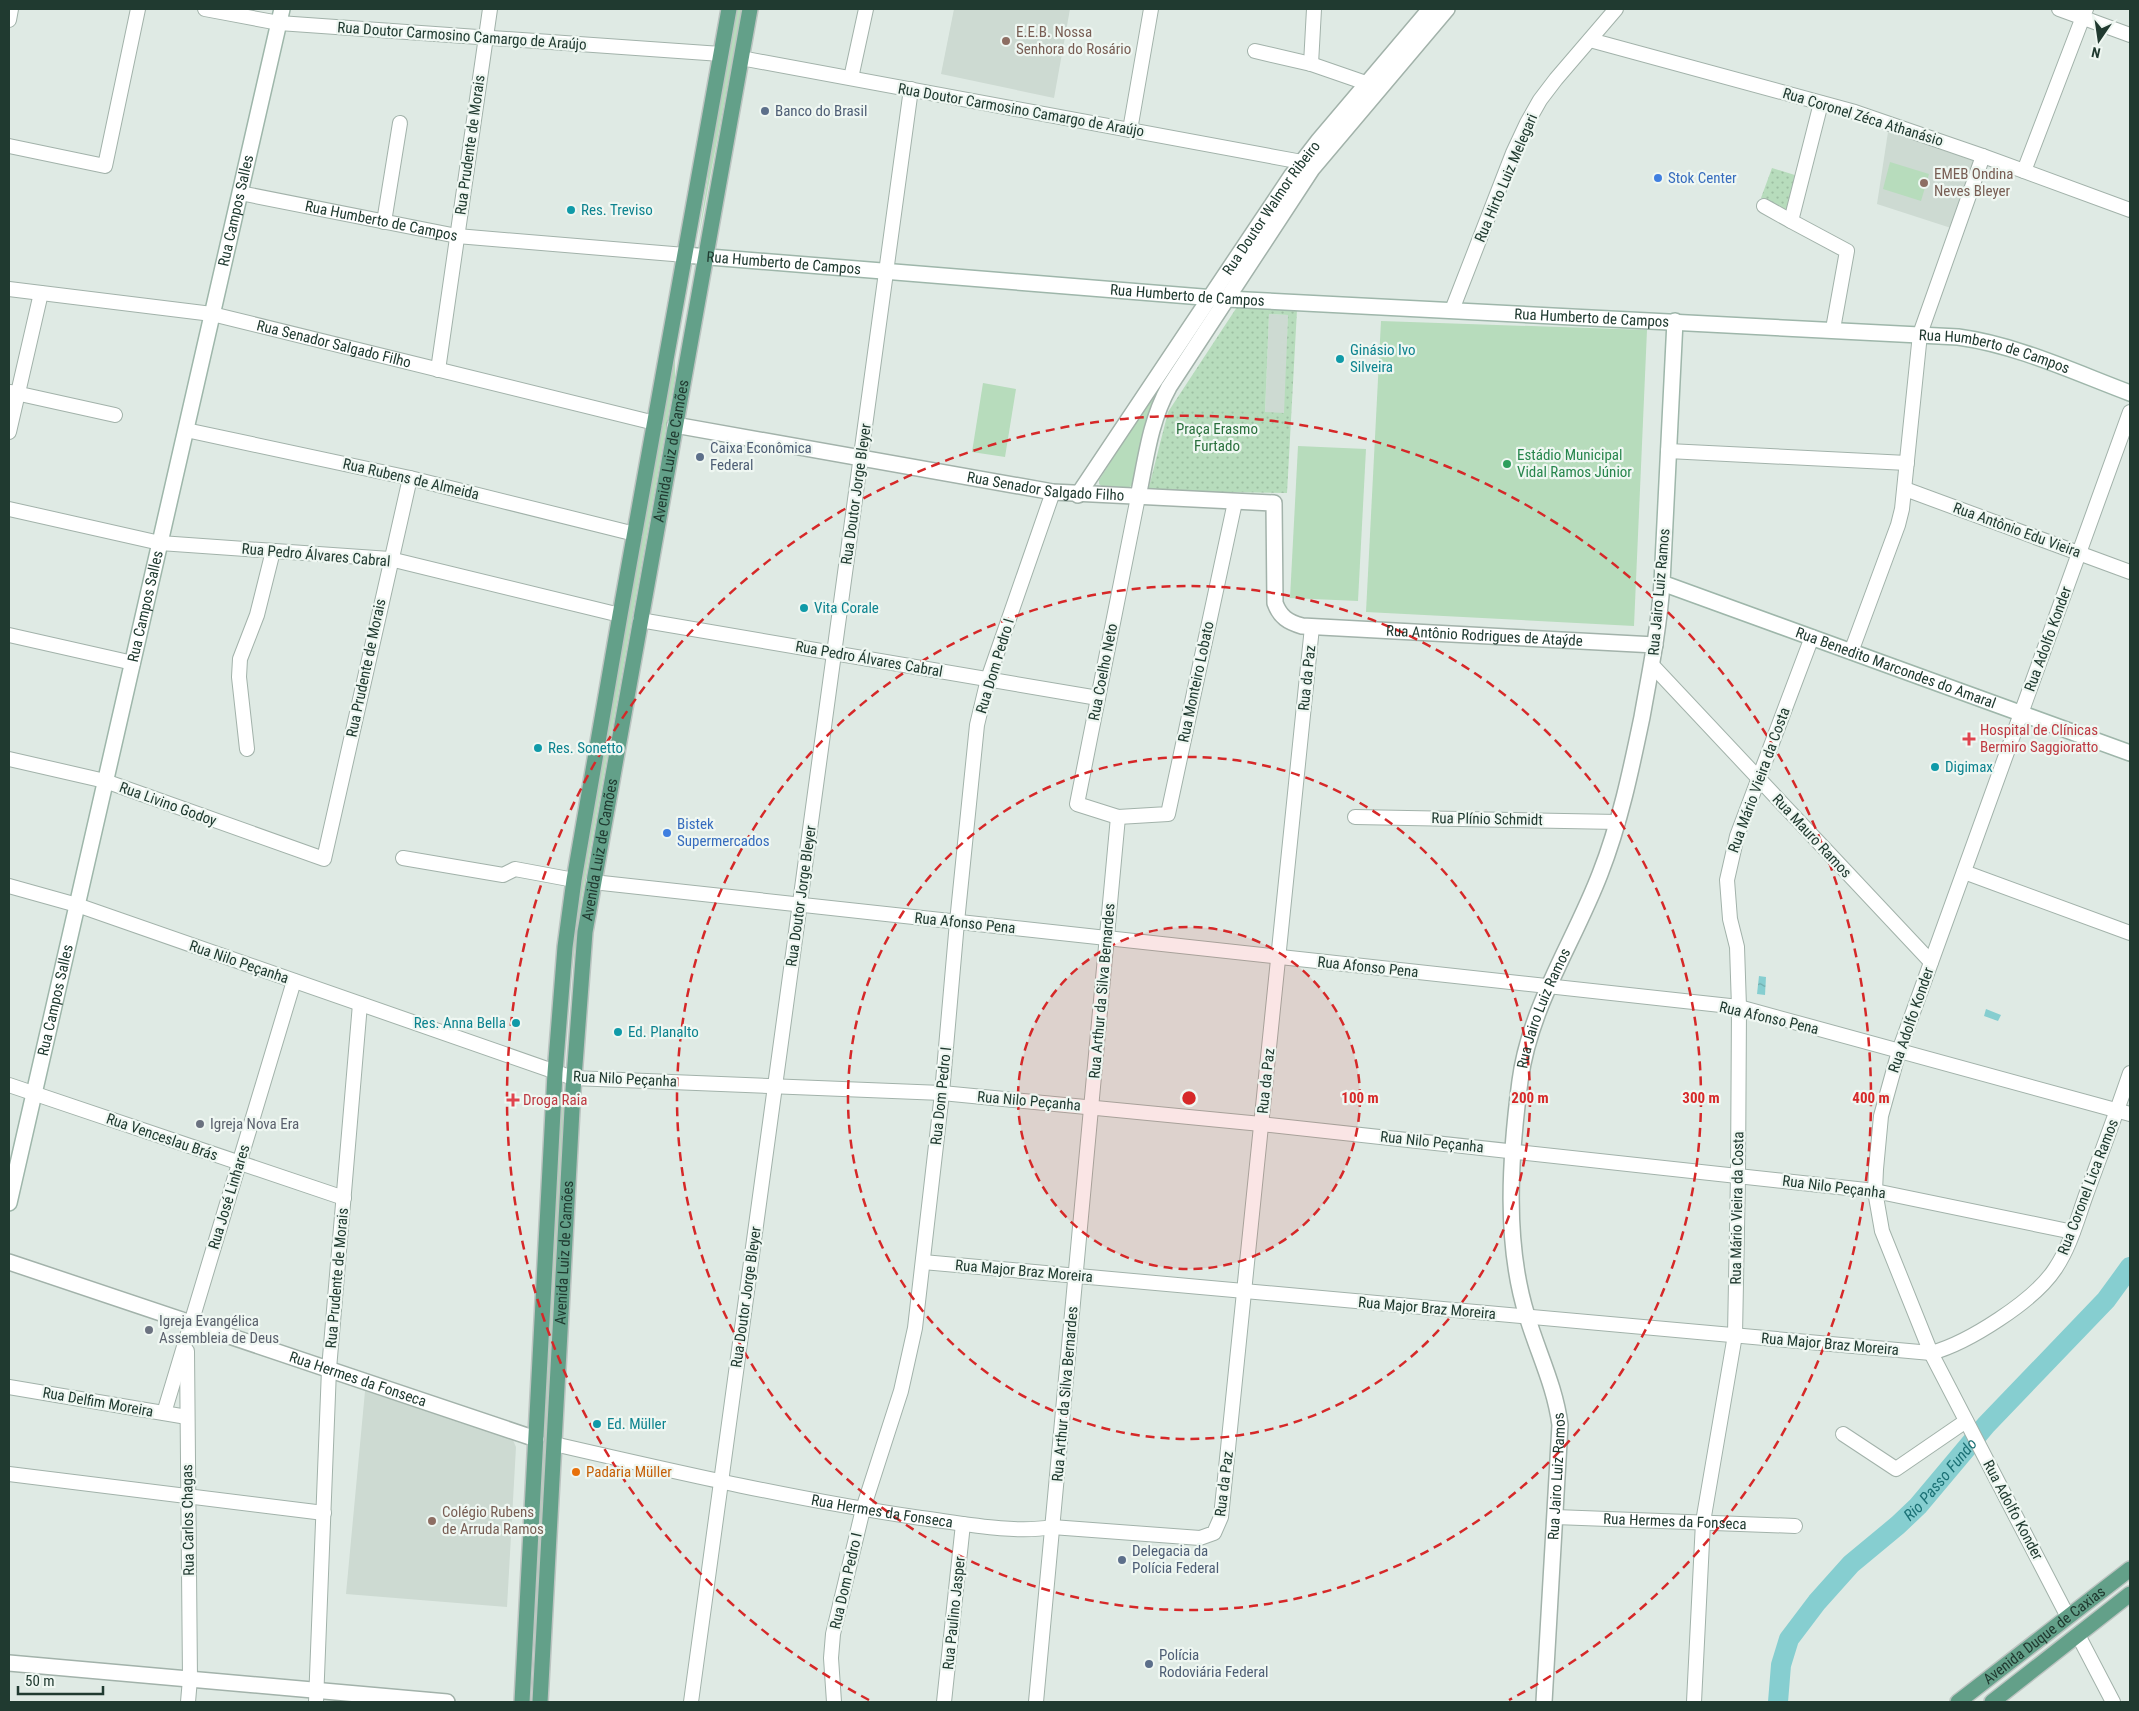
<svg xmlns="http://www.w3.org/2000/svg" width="2139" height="1711" font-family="'Roboto Condensed',sans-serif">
  <defs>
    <pattern id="park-dots" width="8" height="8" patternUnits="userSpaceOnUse" patternTransform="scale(1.25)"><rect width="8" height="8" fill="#b7dcbc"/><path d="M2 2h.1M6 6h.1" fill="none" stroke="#9dbea2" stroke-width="1.8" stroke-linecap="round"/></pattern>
    <pattern id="water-ripples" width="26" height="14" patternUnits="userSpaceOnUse" patternTransform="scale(1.25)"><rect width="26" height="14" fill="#86ced0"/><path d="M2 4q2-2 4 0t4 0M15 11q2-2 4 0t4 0" fill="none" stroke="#6da8a9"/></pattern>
  </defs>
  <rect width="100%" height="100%" fill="#dfeae4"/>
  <g fill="#cddad2">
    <polygon points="954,9 1070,9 1054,98 941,74"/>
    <polygon points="1888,132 1975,161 1951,228 1877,204"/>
    <polygon points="1269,314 1288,315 1285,413 1265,413"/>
    <polygon points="365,1391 513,1440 516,1447 507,1607 346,1594"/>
  </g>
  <g fill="#b7dcbc">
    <polygon points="736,9 742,9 698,241 708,177 708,155"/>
    <polygon points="1890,162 1929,174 1921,201 1883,189"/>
    <polygon points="685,288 675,354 675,378 582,897 572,969 563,1058 568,953"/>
    <polygon points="1213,303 1218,303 1151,410 1134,484 1128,488 1104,488 1099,484 1099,480"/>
    <polygon points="1381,321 1647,330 1634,626 1366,612"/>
    <polygon points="983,383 1016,389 1005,457 972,452"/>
    <polygon points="1298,446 1366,449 1358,601 1290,598"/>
    <polygon points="560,1099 563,1100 563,1179 534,1690 532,1686 535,1650 533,1619 554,1248 557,1102"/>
  </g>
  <g fill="url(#park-dots)" fill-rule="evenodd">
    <polygon points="1772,168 1798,176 1789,214 1761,198"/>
    <path d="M1237,307l60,3 -10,183 -139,-2 20,-79zM1269,314l19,1 -4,98 -19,-1z"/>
  </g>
  <g fill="url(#water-ripples)">
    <polygon points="1759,976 1766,977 1765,995 1757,994"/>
    <polygon points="1986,1009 2001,1015 1998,1021 1984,1016"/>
  </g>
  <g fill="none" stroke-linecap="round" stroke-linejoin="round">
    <path stroke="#86ced0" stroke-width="20" id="s1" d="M1778,1702l3,-37 8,-26 28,-37 34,-38 47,-39 20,-19 68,-81 120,-125 24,-33"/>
    <defs>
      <g id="minor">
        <polyline points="205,9 279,23 721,54"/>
        <polyline points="2059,9 2130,35"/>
        <polyline points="9,20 11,9"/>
        <polyline points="1590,40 1855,112 1983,156 2130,210"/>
        <polyline points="1255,51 1311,64 1366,83"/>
        <polyline points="741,58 1302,162"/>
        <polyline points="1311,64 1314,9"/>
        <polyline points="851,78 866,9"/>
        <polyline points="1821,103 1791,221 1847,251 1833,329"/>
        <polyline points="1130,130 1151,9"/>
        <polyline points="9,146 105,166 138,9"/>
        <polyline points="2024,171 2086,9"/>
        <path id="s2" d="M240,193l217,43 228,19"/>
        <polyline points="1764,206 1791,221"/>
        <polyline points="384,222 400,123"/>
        <path id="s3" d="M9,289l203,25 443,109"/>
        <polyline points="1452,310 1513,153 1527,123 1540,100 1556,79 1616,9"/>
        <polyline points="438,370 490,9"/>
        <polyline points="11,392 115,415"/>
        <polyline points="186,430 410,478 635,534"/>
        <polyline points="9,432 41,293"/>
        <polyline points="1668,451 1907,463"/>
        <polyline points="1905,489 2130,572"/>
        <polyline points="1138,497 1077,804 1118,817 1168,814 1235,502"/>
        <polyline points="9,509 160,543 390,559 620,615"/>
        <polyline points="640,620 1098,698"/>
        <polyline points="9,635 133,663"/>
        <polyline points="1851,652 1898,525 1902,509 1920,334 1983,156"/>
        <polyline points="1652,665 1931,962"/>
        <polyline points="247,749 239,677 240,659 257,615 273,551"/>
        <polyline points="9,759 105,781 324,859 410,478"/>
        <polyline points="1355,817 1618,822"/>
        <polyline points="403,858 503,875 515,869 574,880"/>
        <polyline points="1964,872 2130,933"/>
        <polyline points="593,882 1739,1007 2130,1114"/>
        <polyline points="9,886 77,905 573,1078 942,1093 1261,1124 1875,1191 2073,1232"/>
        <polyline points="9,1085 344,1198"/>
        <path d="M923,1262l1008,91c37,-10 103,-52 124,-84 15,-22 22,-49 31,-74 15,-41 30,-81 44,-122"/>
        <polyline points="187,1351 190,1679 188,1702"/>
        <polyline points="9,1387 187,1417"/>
        <polyline points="164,1413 294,981"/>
        <polyline points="1843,1434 1896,1469 1966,1421"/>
        <path id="s4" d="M554,1444c122,28 243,56 367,74 39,5 93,16 131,9l148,11 14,-5 7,-16 91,-890"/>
        <polyline points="9,1474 324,1513"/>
        <path id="s5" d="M1555,1517l240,9"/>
        <polyline points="2068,1617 1931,1353 1882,1231 1875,1191 1876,1169 1881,1116 1899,1051 2130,412"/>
        <polyline points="2078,1635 2113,1702"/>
        <polyline points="316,1702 329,1369 360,1004"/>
        <polyline points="691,1702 911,89"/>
        <polyline points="834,1702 831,1658 833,1634 863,1509 901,1391 915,1328 942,1093 957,922 977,725 988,679 1053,492"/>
        <polyline points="944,1702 963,1524"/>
        <polyline points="1036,1702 1118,817"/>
        <polyline points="1694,1702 1703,1522 1735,1335 1738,1176 1739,1007 1737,947 1730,919 1727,880 1737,836 1812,637"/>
      </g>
      <g id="tertiary">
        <path id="s6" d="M675,425l378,67 221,11 1,100c5,14 13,19 27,23l353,19"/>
        <path id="s7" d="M1078,495l214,-320 27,-35 111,-131"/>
        <path d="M1138,497c8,-38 12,-76 31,-110l143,-218 135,-160"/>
        <path id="s8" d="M9,1262l527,177"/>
        <polyline points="9,1663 447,1702"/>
        <path id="s9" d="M1544,1702l16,-277c-5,-39 -22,-72 -33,-109 -23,-74 -17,-158 -7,-235 10,-75 53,-137 80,-207 20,-51 31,-104 42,-157 8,-45 17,-89 20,-134"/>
      </g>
      <g id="secondary">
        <path id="s10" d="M685,255l542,44 731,38c59,8 116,35 172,56"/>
        <path id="s11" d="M1675,321l-13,262 468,170"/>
        <path id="s12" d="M9,1203l273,-1194"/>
      </g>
      <g id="primary">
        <polyline points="522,1702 555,1073 565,947 574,880 620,615 729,9"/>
        <path id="s13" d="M540,1702l33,-611 12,-159 165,-923"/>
        <path id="s14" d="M1958,1702l172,-133"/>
        <polyline points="1992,1702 2130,1594"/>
      </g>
    </defs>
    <use href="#minor" stroke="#a2b2aa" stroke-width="16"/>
    <use href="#tertiary" stroke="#a2b2aa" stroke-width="18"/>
    <use href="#secondary" stroke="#9eb6aa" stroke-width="18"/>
    <use href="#primary" stroke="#bcc4c1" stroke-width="18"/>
    <use href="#minor" stroke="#fff" stroke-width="14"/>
    <use href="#tertiary" stroke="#fff" stroke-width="15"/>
    <use href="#secondary" stroke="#fff" stroke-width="15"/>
    <use href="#primary" stroke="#63a089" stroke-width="15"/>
  </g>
  <circle cx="1189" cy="1098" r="171" fill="#d62828" fill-opacity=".12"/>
  <g fill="none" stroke="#d62828" stroke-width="2.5" stroke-dasharray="9 6">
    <circle cx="1189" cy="1098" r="171"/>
    <circle cx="1189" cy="1098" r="341"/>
    <circle cx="1189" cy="1098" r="512"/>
    <path d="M869 1700A682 682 0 1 1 1509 1700"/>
  </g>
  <g fill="#8d6e63" stroke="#eff7f2" stroke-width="2">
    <circle cx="1006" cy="41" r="5"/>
    <circle cx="1924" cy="183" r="5"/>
    <circle cx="432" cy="1521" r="5"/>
  </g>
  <g fill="#5c6f8a" stroke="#eff7f2" stroke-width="2">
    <circle cx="765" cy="111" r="5"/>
    <circle cx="700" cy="457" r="5"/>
    <circle cx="1122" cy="1560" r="5"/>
    <circle cx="1149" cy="1664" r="5"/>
  </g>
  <g fill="#3f7fe0" stroke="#eff7f2" stroke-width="2">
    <circle cx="1658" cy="178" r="5"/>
    <circle cx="667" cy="833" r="5"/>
  </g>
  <g fill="#0f9aa8" stroke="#eff7f2" stroke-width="2">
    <circle cx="571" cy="210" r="5"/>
    <circle cx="1340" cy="359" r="5"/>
    <circle cx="804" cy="608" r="5"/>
    <circle cx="538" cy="748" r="5"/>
    <circle cx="1935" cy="767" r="5"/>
    <circle cx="516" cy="1023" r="5"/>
    <circle cx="618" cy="1032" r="5"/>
    <circle cx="597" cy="1424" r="5"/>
  </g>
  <circle fill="#2e9e5b" stroke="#eff7f2" stroke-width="2" cx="1507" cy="464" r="5"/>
  <g fill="#e0444e" stroke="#eff7f2" stroke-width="2">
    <path d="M1966.5 731.5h5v5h5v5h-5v5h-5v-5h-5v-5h5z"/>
    <path d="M510.5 1092.5h5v5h5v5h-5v5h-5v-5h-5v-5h5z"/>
  </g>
  <g fill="#6b7280" stroke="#eff7f2" stroke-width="2">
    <circle cx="200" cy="1124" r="5"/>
    <circle cx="149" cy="1330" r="5"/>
  </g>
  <circle fill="#e8710a" stroke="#eff7f2" stroke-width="2" cx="576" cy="1472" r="5"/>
  <g text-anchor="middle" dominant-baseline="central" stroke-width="4.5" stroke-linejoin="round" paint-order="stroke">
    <g font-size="15" fill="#785e54" stroke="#eff7f2" text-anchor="start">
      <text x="1016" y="32">E.E.B. Nossa<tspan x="1016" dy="17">Senhora do Rosário</tspan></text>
      <text x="1934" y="174">EMEB Ondina<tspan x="1934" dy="17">Neves Bleyer</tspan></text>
      <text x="442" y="1512">Colégio Rubens<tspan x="442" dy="17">de Arruda Ramos</tspan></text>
    </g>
    <g font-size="15" fill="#203a30" stroke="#eff7f2">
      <text transform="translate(462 36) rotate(4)">Rua Doutor Carmosino Camargo de Araújo</text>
      <text transform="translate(1021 110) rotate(10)">Rua Doutor Carmosino Camargo de Araújo</text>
      <text transform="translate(1863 117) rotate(17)">Rua Coronel Zéca Athanásio</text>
      <text transform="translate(470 145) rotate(-82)">Rua Prudente de Morais</text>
      <text transform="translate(1506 178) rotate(-67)">Rua Hirto Luiz Melegari</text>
      <text stroke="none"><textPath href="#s7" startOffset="346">Rua Doutor Walmor Ribeiro</textPath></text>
      <text stroke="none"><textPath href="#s12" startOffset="1018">Rua Campos Salles</textPath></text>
      <text stroke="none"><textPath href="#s2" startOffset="144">Rua Humberto de Campos</textPath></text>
      <text stroke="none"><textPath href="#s10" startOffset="99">Rua Humberto de Campos</textPath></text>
      <text stroke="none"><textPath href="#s10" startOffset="504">Rua Humberto de Campos</textPath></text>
      <text stroke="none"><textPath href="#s10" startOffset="909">Rua Humberto de Campos</textPath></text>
      <text stroke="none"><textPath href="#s3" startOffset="330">Rua Senador Salgado Filho</textPath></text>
      <text stroke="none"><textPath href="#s10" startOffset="1314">Rua Humberto de Campos</textPath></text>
      <text stroke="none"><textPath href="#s13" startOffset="1260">Avenida Luiz de Camões</textPath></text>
      <text transform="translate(411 479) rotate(13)">Rua Rubens de Almeida</text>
      <text stroke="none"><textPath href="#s6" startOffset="376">Rua Senador Salgado Filho</textPath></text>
      <text transform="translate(856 494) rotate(-82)">Rua Doutor Jorge Bleyer</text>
      <text transform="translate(2017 530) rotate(20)">Rua Antônio Edu Vieira</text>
      <text transform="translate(316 555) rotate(5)">Rua Pedro Álvares Cabral</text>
      <text transform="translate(1659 592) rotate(-85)">Rua Jairo Luiz Ramos</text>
      <text stroke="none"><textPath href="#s12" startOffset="612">Rua Campos Salles</textPath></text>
      <text stroke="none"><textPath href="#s6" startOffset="925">Rua Antônio Rodrigues de Ataýde</textPath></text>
      <text transform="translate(2048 639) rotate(-70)">Rua Adolfo Konder</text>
      <text transform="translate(869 659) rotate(10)">Rua Pedro Álvares Cabral</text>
      <text transform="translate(995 666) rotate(-73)">Rua Dom Pedro I</text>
      <text transform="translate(366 668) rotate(-78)">Rua Prudente de Morais</text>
      <text stroke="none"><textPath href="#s11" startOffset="511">Rua Benedito Marcondes do Amaral</textPath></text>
      <text transform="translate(1103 672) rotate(-79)">Rua Coelho Neto</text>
      <text transform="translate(1307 678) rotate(-84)">Rua da Paz</text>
      <text transform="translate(1196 682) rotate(-78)">Rua Monteiro Lobato</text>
      <text transform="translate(1759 780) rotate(-70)">Rua Mário Vieira da Costa</text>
      <text transform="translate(168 804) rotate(20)">Rua Livino Godoy</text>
      <text transform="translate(1487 819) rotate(1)">Rua Plínio Schmidt</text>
      <text transform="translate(1812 836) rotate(47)">Rua Mauro Ramos</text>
      <text stroke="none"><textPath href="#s13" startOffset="855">Avenida Luiz de Camões</textPath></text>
      <text transform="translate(801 896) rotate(-82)">Rua Doutor Jorge Bleyer</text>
      <text transform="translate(965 923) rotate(6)">Rua Afonso Pena</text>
      <text transform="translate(239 962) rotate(19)">Rua Nilo Peçanha</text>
      <text transform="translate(1368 967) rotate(6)">Rua Afonso Pena</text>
      <text transform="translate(1102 991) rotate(-85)">Rua Arthur da Silva Bernardes</text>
      <text stroke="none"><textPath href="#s12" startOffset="208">Rua Campos Salles</textPath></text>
      <text stroke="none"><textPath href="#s9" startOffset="705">Rua Jairo Luiz Ramos</textPath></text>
      <text transform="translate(1769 1018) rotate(13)">Rua Afonso Pena</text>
      <text transform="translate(1911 1020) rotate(-71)">Rua Adolfo Konder</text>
      <text transform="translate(625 1079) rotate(3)">Rua Nilo Peçanha</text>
      <text transform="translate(1266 1081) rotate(-84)">Rua da Paz</text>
      <text transform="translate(941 1096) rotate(-84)">Rua Dom Pedro I</text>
      <text transform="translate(1029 1101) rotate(5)">Rua Nilo Peçanha</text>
      <text transform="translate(162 1137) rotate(19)">Rua Venceslau Brás</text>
      <text transform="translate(1432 1142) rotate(6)">Rua Nilo Peçanha</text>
      <text transform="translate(1834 1187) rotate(7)">Rua Nilo Peçanha</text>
      <text transform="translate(2088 1187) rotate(-69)">Rua Coronel Lica Ramos</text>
      <text transform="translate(229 1197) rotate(-73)">Rua José Linhares</text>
      <text transform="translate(1737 1208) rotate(-89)">Rua Mário Vieira da Costa</text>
      <text stroke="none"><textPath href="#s13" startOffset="450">Avenida Luiz de Camões</textPath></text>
      <text transform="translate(1024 1271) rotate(5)">Rua Major Braz Moreira</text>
      <text transform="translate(337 1278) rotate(-85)">Rua Prudente de Morais</text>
      <text transform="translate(746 1297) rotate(-82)">Rua Doutor Jorge Bleyer</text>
      <text transform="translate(1427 1308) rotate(5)">Rua Major Braz Moreira</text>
      <text transform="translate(1830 1344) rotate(5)">Rua Major Braz Moreira</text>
      <text stroke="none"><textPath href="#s8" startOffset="368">Rua Hermes da Fonseca</textPath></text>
      <text transform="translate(1065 1394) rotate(-85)">Rua Arthur da Silva Bernardes</text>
      <text transform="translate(98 1402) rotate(10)">Rua Delfim Moreira</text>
      <text stroke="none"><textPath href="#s9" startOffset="226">Rua Jairo Luiz Ramos</textPath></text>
      <text transform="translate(1224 1484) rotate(-83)">Rua da Paz</text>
      <text transform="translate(2013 1510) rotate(62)">Rua Adolfo Konder</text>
      <text stroke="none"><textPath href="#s4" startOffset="335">Rua Hermes da Fonseca</textPath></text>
      <text transform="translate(188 1520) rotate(-91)">Rua Carlos Chagas</text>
      <text stroke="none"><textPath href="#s5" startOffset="120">Rua Hermes da Fonseca</textPath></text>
      <text transform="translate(846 1581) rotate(-77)">Rua Dom Pedro I</text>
      <text transform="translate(954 1613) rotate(-84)">Rua Paulino Jasper</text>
      <text stroke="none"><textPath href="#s14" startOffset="109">Avenida Duque de Caxias</textPath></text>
    </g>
    <g font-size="15" fill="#4e5e75" stroke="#eff7f2" text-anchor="start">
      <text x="775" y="111">Banco do Brasil</text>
      <text x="710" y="448">Caixa Econômica<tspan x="710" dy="17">Federal</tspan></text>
      <text x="1132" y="1551">Delegacia da<tspan x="1132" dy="17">Polícia Federal</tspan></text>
      <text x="1159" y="1655">Polícia<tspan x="1159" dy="17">Rodoviária Federal</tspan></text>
    </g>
    <g font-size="15" fill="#366cbe" stroke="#eff7f2" text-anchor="start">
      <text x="1668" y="178">Stok Center</text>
      <text x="677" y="824">Bistek<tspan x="677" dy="17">Supermercados</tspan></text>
    </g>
    <g font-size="15" fill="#0d838f" stroke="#eff7f2" text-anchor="start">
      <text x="581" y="210">Res. Treviso</text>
      <text x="1350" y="350">Ginásio Ivo<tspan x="1350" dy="17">Silveira</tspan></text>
      <text x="814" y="608">Vita Corale</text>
      <text x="548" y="748">Res. Sonetto</text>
      <text x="1945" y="767">Digimax</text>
      <text x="506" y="1023" text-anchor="end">Res. Anna Bella</text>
      <text x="628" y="1032">Ed. Planalto</text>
      <text x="607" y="1424">Ed. Müller</text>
    </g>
    <g font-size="15" fill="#2a703d" stroke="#eff7f2">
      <text x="1217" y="429">Praça Erasmo<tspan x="1217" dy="17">Furtado</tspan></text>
    </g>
    <g font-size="15" fill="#27864d" stroke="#eff7f2" text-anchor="start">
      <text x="1517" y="455">Estádio Municipal<tspan x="1517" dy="17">Vidal Ramos Júnior</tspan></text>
    </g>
    <g font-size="15" fill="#be3a42" stroke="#eff7f2" text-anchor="start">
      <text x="1980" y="730">Hospital de Clínicas<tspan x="1980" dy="17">Bermiro Saggioratto</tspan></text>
      <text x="523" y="1100">Droga Raia</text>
    </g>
    <g font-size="15" fill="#5b616d" stroke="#eff7f2" text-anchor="start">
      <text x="210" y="1124">Igreja Nova Era</text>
      <text x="159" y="1321">Igreja Evangélica<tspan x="159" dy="17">Assembleia de Deus</tspan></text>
    </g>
    <g font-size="15" fill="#c56008" stroke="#eff7f2" text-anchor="start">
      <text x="586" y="1472">Padaria Müller</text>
    </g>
    <g font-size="16" font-style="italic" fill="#1b7175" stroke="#eff7f2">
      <text stroke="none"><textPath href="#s1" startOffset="285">Rio Passo Fundo</textPath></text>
    </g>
  </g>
  <circle cx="1189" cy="1098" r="8" fill="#d62828" stroke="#eff7f2" stroke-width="2.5"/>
  <g font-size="15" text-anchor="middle" font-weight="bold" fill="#d62828" stroke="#eff7f2" stroke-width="4.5" stroke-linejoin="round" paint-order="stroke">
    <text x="1360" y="1103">100 m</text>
    <text x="1530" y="1103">200 m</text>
    <text x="1701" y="1103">300 m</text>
    <text x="1871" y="1103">400 m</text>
  </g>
  <rect width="2139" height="1711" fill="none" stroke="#203a30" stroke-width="20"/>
  <g transform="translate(2099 40) rotate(193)" stroke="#eff7f2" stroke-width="4" paint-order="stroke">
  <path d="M0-4L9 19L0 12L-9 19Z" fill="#203a30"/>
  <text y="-8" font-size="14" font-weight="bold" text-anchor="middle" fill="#203a30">N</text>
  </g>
  <path d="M18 1686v8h85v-8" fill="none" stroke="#203a30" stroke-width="2.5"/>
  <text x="25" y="1686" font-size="15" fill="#203a30" stroke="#eff7f2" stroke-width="4" paint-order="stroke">50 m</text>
</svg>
